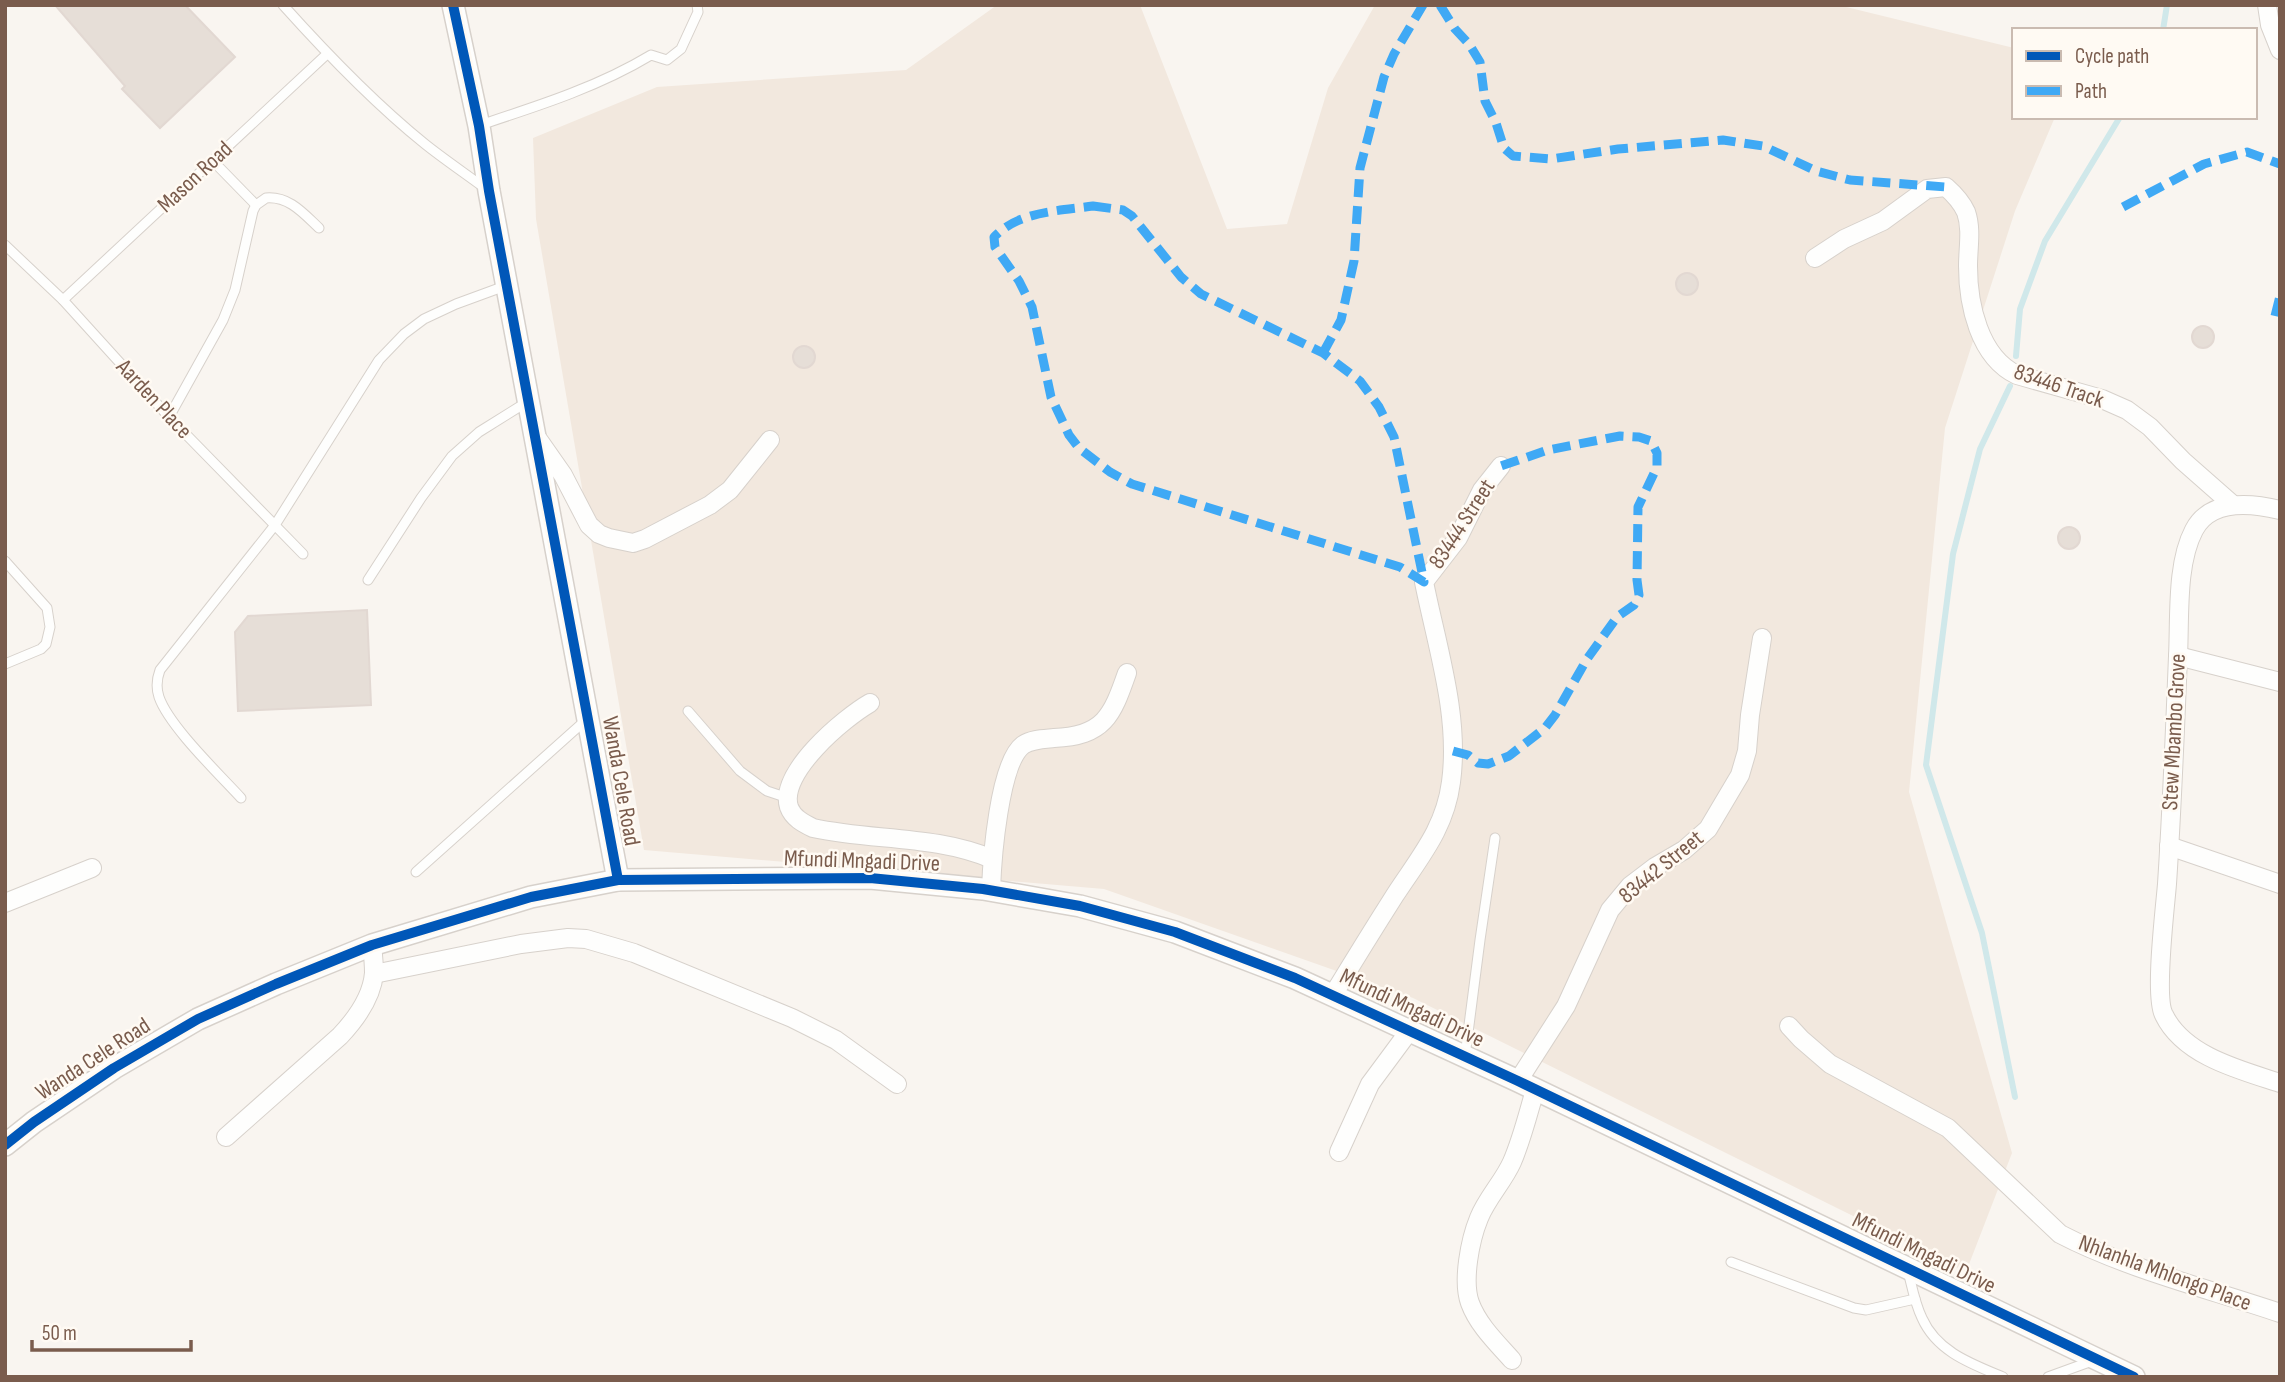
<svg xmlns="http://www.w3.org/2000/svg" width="2285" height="1382" font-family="'Sofia Sans Condensed',sans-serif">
  <rect width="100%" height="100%" fill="#f9f5f0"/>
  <polygon fill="#f2e8de" points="997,5 1140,5 1227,229 1287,224 1328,88 1375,5 1838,5 2014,48 2014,117 2055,117 2015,211 1945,428 1909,792 2012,1153 1966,1272 1413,998 1104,889 644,850 536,219 533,138 657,87 906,70"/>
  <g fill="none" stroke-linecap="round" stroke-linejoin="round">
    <g stroke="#d0e8ea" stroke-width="6">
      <polyline points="2163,30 2167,5"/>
      <polyline points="2016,356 2020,309 2045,241 2120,117"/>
      <polyline points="2010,386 1980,449 1953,554 1926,765 1982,933 2015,1097"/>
    </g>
  </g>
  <g fill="#e6ded7" stroke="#e2d8d2" stroke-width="2">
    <polygon points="55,5 185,5 235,57 160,128 122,89 125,86"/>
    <circle cx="1687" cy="284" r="11"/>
    <circle cx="2203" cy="337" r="11"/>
    <circle cx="804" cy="357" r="11"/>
    <circle cx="2069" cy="538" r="11"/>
    <polygon points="367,610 371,705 238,711 235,632 248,616"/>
  </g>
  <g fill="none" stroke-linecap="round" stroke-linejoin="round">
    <defs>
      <g id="service">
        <path d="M283,5c44,49 91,98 142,139 20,16 41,30 61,45"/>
        <path d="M480,125c58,-19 118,-38 171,-70l16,5 14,-11 17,-37 -1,-7"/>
        <polyline points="213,161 256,205"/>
        <polyline points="5,245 63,300 169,417 303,554"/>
        <polyline points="63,300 327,54"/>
        <path d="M169,417l54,-97 12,-30 18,-79 3,-6 10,-7c23,-2 37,15 53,30"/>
        <polyline points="5,561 47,608 50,627 46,644 41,649 5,664"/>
        <polyline points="368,580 421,498 452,456 479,432 527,402"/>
        <polyline points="688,711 740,771 767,791 788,798"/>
        <path d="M241,798c-22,-24 -72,-72 -82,-101 -3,-9 -2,-19 1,-27l115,-145 104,-165 25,-26 20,-15 32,-15 49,-18"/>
        <polyline points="416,872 587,719"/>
        <polyline points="1465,1056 1480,940 1495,838"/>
        <polyline points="1731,1262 1854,1308 1866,1310 1915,1299"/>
        <path d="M1908,1271c4,16 7,33 14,47 15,34 50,46 81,59"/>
        <polyline points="2048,1377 2092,1361"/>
      </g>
      <g id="minor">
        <polyline points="2267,5 2270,25 2280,50"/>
        <path d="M1815,258l29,-19 39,-18 44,-32 19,-2c8,7 15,14 20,25 6,17 2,36 2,54 0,38 11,91 49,109l85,24 25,11 23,17 33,34 50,44"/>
        <polyline points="535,435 563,475 589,525 599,534 609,538 633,543 645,539 710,505 730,490 770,440"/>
        <path d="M2280,510c-29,-7 -70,-11 -86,20 -18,34 -14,87 -16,126 -3,76 -6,152 -11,228 -2,25 -13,113 -3,131 20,41 76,55 116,68"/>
        <polyline points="2178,656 2280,682"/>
        <path d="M870,703c-26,15 -92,70 -81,104 4,11 14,16 24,21 60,13 122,7 179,31"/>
        <polyline points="2169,846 2280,884"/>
        <path d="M991,890c1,-30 8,-127 32,-145 9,-6 21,-6 31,-7 50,-2 58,-22 73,-65"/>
        <polyline points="5,903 92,868"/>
        <polyline points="374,974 521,944 568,938 586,939 634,953 792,1018 836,1040 897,1084"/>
        <path d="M1333,995c20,-33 41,-67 62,-100 24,-37 50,-66 56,-113 9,-66 -14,-135 -27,-200l34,-44 24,-48 19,-24"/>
        <path d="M1789,1026l12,13 29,25 118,64 112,106c65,34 149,55 220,79"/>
        <polyline points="1518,1081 1566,1006 1610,910 1630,886 1655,867 1684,850 1708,829 1740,775 1747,751 1750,715 1762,638"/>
        <path d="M226,1137l114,-101c16,-17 32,-39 34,-63 0,-9 -1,-19 -2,-28"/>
        <polyline points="1339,1152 1370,1084 1410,1030"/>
        <path d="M1512,1360c-15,-17 -34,-35 -42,-57 -8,-22 0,-63 9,-85 8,-20 24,-36 33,-56 10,-23 16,-48 23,-72"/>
      </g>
      <g id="tertiary">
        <polyline points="453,5 479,126 489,191 618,880"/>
        <polyline points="5,1145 34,1122 114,1068 198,1019 276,984 372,945 531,897 618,880 870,878 983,889 1080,906 1175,932 1295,978 1518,1081 2134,1377"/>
      </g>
    </defs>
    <use href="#service" stroke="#d7d1cb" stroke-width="11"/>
    <use href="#minor" stroke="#d7d1cb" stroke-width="20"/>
    <use href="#tertiary" stroke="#d7d1cb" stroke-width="24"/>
    <use href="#service" stroke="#fefefd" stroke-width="9"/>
    <use href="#minor" stroke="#fefefd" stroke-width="18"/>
    <use href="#tertiary" stroke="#fefefd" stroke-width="21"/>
    <g stroke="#3fa9f5" stroke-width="9" stroke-dasharray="18 9" stroke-linecap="butt">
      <polyline points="1440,5 1455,29 1469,44 1480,62 1485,101 1496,123 1504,148 1513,156 1551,159 1618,149 1723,140 1763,146 1816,171 1850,180 1946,187"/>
      <path d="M1093,206l30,4 9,6 49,61 20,17 122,59 37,28 19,26 15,30 30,145 -24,-15 -268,-83 -22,-12 -31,-24 -10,-13 -18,-38 -19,-90 -13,-26 -24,-34 -1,-10c25,-26 65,-26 99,-31z"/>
      <polyline points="2123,207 2204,164 2247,152 2280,164"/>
      <polyline points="2275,316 2280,296"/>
      <polyline points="1323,353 1341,320 1354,261 1360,168 1384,77 1394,54 1423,5"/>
      <polyline points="1453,751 1468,755 1478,763 1488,764 1509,756 1545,728 1555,715 1587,659 1617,617 1634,605 1639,595 1637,580 1638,507 1657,467 1657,453 1651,441 1639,437 1620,436 1548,450 1501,466"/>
    </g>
    <defs>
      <g id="cycleway">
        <polyline points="453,5 479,126 489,191 618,880"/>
        <polyline points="5,1145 34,1122 114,1068 198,1019 276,984 372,945 531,897 618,880 870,878 983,889 1080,906 1175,932 1295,978 1518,1081 2134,1377"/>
      </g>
    </defs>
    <use href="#cycleway" stroke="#fffaf3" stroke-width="15"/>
    <use href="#cycleway" stroke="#0057b8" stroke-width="10"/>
  </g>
  <g text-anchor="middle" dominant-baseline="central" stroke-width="5" stroke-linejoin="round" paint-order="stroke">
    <g font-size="23" fill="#7a5c4d" stroke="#fffaf3">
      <text transform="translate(195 177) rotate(-43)">Mason Road</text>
      <text transform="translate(2059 386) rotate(19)">83446 Track</text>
      <text transform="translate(154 399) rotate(47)">Aarden Place</text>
      <text transform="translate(1462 524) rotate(-57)">83444 Street</text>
      <text transform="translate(2174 732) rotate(-87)">Stew Mbambo Grove</text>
      <text transform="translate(621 781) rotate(80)">Wanda Cele Road</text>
      <text transform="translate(862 861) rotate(2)">Mfundi Mngadi Drive</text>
      <text transform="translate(1661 867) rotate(-39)">83442 Street</text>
      <text transform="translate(1412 1008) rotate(25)">Mfundi Mngadi Drive</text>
      <text transform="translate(93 1059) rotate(-33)">Wanda Cele Road</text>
      <text transform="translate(1924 1253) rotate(26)">Mfundi Mngadi Drive</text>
      <text transform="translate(2165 1273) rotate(20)">Nhlanhla Mhlongo Place</text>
    </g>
  </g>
  <rect width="2285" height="1382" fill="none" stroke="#7a5c4d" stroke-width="14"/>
  <rect x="2012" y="28" width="245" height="91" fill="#fffaf3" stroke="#cabbb1" stroke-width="2"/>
  <rect x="2026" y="51" width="35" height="10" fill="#0057b8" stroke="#cabbb1" stroke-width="2"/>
  <text x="2075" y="63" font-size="21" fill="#7a5c4d">Cycle path</text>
  <rect x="2026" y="86" width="35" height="10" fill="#3fa9f5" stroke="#cabbb1" stroke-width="2"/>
  <text x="2075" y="98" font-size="21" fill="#7a5c4d">Path</text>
  <path d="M32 1340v10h159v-10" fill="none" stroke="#7a5c4d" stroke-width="3.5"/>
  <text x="42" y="1340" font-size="21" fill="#7a5c4d" stroke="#fffaf3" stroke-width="5" paint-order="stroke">50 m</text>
</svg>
